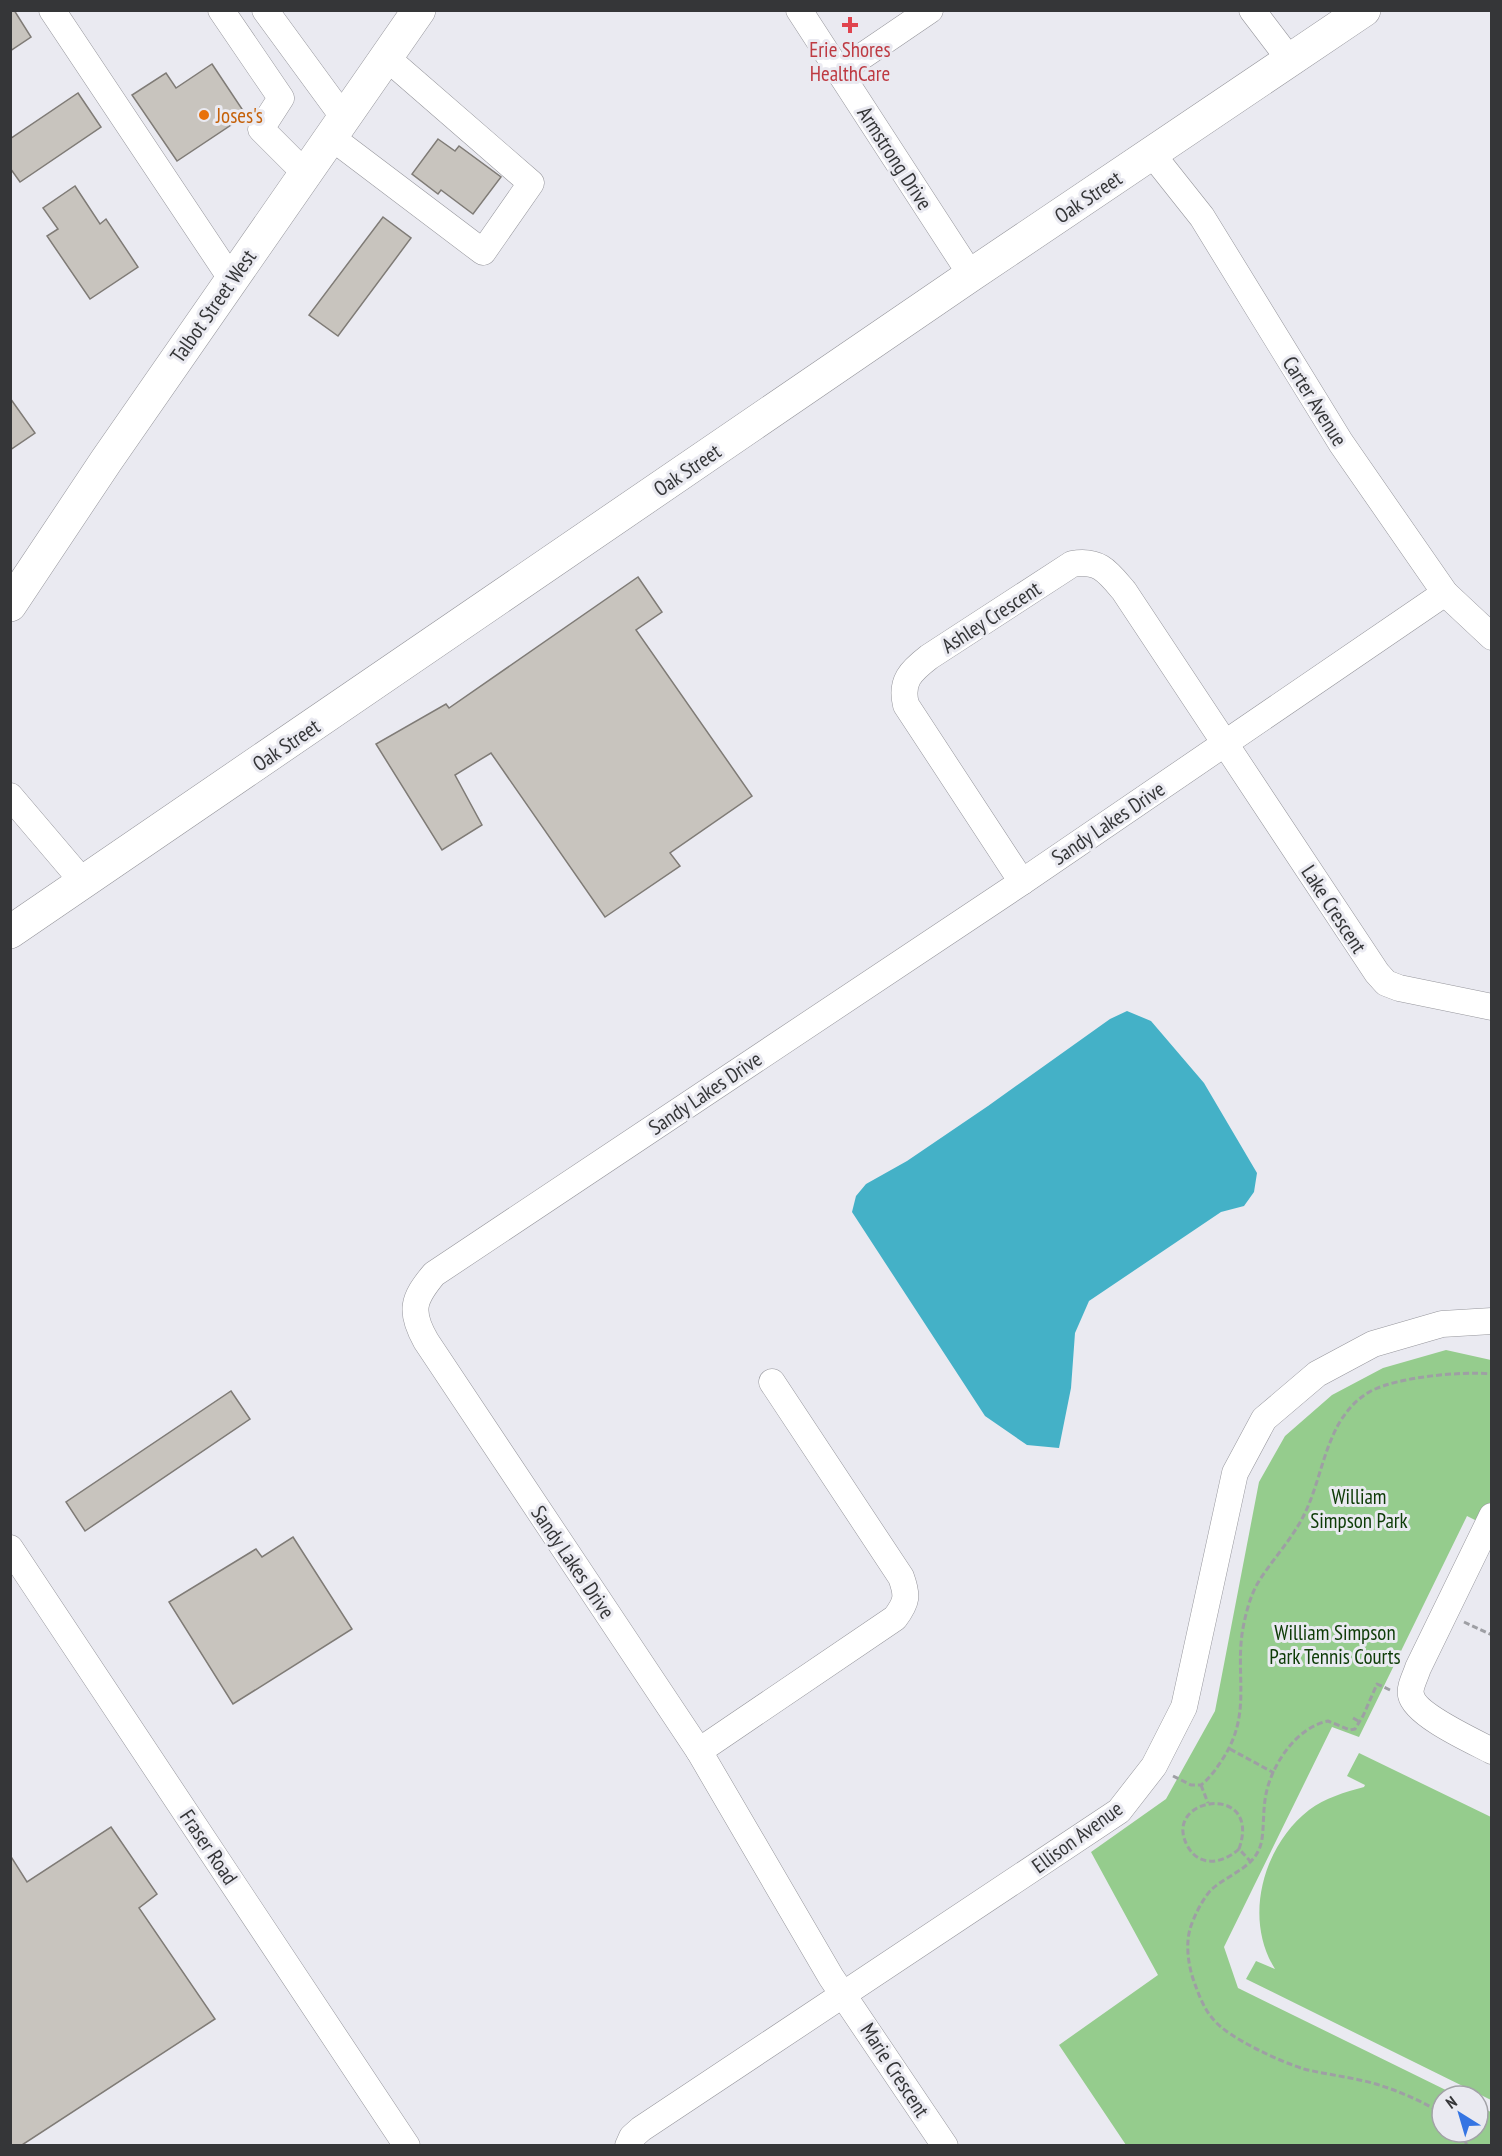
<svg xmlns="http://www.w3.org/2000/svg" width="1502" height="2156" font-family="'PT Sans Narrow',sans-serif">
  <rect width="100%" height="100%" fill="#eaeaf1"/>
  <g fill="#95cc8d">
    <polygon points="1446,1350 1491,1360 1491,1500 1481,1523 1467,1516 1359,1737 1332,1727 1224,1947 1238,1988 1458,2096 1442,2096 1442,2132 1478,2132 1478,2106 1491,2112 1491,2145 1126,2145 1059,2045 1158,1975 1091,1852 1166,1799 1215,1711 1259,1482 1285,1436 1332,1395 1383,1368"/>
    <path d="M1359,1753l132,64v283l-245,-121 10,-18 19,8c-32,-51 -12,-123 34,-159 16,-12 36,-18 55,-23l1,-2 -18,-9z"/>
  </g>
  <polygon fill="#44b1c7" points="1127,1011 1151,1021 1204,1083 1257,1173 1254,1192 1244,1206 1221,1212 1089,1301 1075,1333 1071,1388 1059,1448 1027,1445 985,1416 852,1212 856,1196 866,1184 907,1161 988,1106 1110,1019"/>
  <g fill="#c8c4be" stroke="#7f7b76" stroke-width="1.5">
    <polygon points="10,10 14,10 31,37 10,51"/>
    <polygon points="212,64 246,115 177,161 132,95 166,73 176,88"/>
    <polygon points="78,93 101,127 20,182 10,168 10,139"/>
    <polygon points="438,139 455,151 459,146 501,177 473,214 441,190 438,194 412,174"/>
    <polygon points="75,186 100,224 106,219 138,267 90,299 47,236 58,229 43,208"/>
    <polygon points="383,217 411,238 338,336 309,315"/>
    <polygon points="10,398 35,433 10,450"/>
    <polygon points="638,577 662,612 636,630 752,796 670,853 680,866 605,917 491,753 455,775 482,825 442,850 376,744 446,704 449,708"/>
    <polygon points="231,1391 250,1419 85,1531 66,1502"/>
    <polygon points="293,1537 352,1629 233,1704 169,1602 256,1549 262,1557"/>
    <polygon points="111,1827 157,1894 139,1908 215,2019 22,2145 10,2145 10,1855 27,1882"/>
  </g>
  <g fill="none" stroke-linecap="round" stroke-linejoin="round">
    <defs>
      <g id="minor">
        <polyline points="52,10 232,280"/>
        <polyline points="221,10 281,98 261,129 306,174"/>
        <polyline points="265,10 344,118"/>
        <polyline points="799,10 971,275"/>
        <polyline points="1252,10 1290,60"/>
        <polyline points="839,72 930,10"/>
        <polyline points="331,137 483,252 531,183 387,58"/>
        <polyline points="1152,154 1202,217 1341,443 1445,593 1492,637"/>
        <polyline points="10,796 84,883"/>
        <path d="M1022,882l-116,-177c-6,-24 5,-34 23,-48l143,-93c27,-5 36,8 52,27l253,382 9,10 13,5 93,19"/>
        <path d="M772,1382l129,195c7,19 6,25 -6,41l-196,133 -273,-410c-17,-30 -13,-42 8,-67l588,-392 423,-289"/>
        <path d="M1492,1516l-74,152c-2,7 -9,19 -7,27 4,20 62,46 81,56"/>
        <polyline points="10,1548 407,2146"/>
        <polyline points="699,1751 831,1977 945,2146"/>
        <polyline points="628,2146 632,2137 641,2129 1119,1811 1154,1766 1184,1707 1235,1473 1264,1419 1317,1374 1373,1344 1442,1324 1492,1321"/>
      </g>
      <g id="major">
        <polyline points="10,605 106,461 419,10"/>
        <polyline points="10,932 971,275 1364,10"/>
      </g>
    </defs>
    <use href="#minor" stroke="#96969c" stroke-width="27"/>
    <use href="#major" stroke="#96969c" stroke-width="34"/>
    <g stroke="#9e9fa4" stroke-width="3" stroke-dasharray="6 3" stroke-linecap="butt">
      <polyline points="1464,1622 1492,1635"/>
      <path d="M1390,1690l-13,-6 -14,32 -8,13 -5,1 -22,-9c-31,6 -56,43 -62,73 -3,15 -2,30 -4,45 -4,28 -32,34 -50,50 -9,9 -18,27 -22,40 -5,18 -1,41 6,58 4,11 9,23 17,32 15,19 68,43 91,50 24,6 48,8 72,15 23,7 45,17 66,29"/>
      <polyline points="1353,1718 1360,1722"/>
      <polyline points="1230,1749 1274,1773"/>
      <path d="M1173,1776l18,9h10c9,-7 15,-16 21,-25 32,-48 11,-87 22,-137 3,-14 7,-29 15,-42 14,-22 32,-41 44,-64 16,-31 20,-68 38,-97 8,-12 17,-22 30,-29 27,-14 90,-20 121,-17"/>
      <polyline points="1201,1785 1208,1803"/>
      <path d="M1239,1849c-15,14 -39,19 -51,-2 -29,-50 75,-66 51,2l12,13"/>
      <polyline points="1462,2132 1467,2146"/>
    </g>
    <use href="#minor" stroke="#fff" stroke-width="26"/>
    <use href="#major" stroke="#fff" stroke-width="33"/>
  </g>
  <path fill="#e0444e" stroke="#eaeaf1" stroke-width="2" d="M847 16h6v6h6v6h-6v6h-6v-6h-6v-6h6z"/>
  <circle fill="#e8710a" stroke="#eaeaf1" stroke-width="2" cx="204" cy="115" r="6"/>
  <g text-anchor="middle" dominant-baseline="central" stroke-width="6" stroke-linejoin="round" paint-order="stroke">
    <g font-size="21" fill="#be3a42" stroke="#eaeaf1">
      <text x="850" y="49">Erie Shores<tspan x="850" dy="24">HealthCare</tspan></text>
    </g>
    <g font-size="21" fill="#c56008" stroke="#eaeaf1" text-anchor="start">
      <text x="216" y="115">Joses's</text>
    </g>
    <g font-size="21" fill="#353638" stroke="#eaeaf1">
      <text transform="translate(895 158) rotate(57)">Armstrong Drive</text>
      <text transform="translate(1088 197) rotate(-34)">Oak Street</text>
      <text transform="translate(213 306) rotate(-55)">Talbot Street West</text>
      <text transform="translate(1315 401) rotate(58)">Carter Avenue</text>
      <text transform="translate(687 470) rotate(-34)">Oak Street</text>
      <text transform="translate(991 617) rotate(-33)">Ashley Crescent</text>
      <text transform="translate(286 745) rotate(-34)">Oak Street</text>
      <text transform="translate(1108 823) rotate(-34)">Sandy Lakes Drive</text>
      <text transform="translate(1334 909) rotate(57)">Lake Crescent</text>
      <text transform="translate(705 1093) rotate(-34)">Sandy Lakes Drive</text>
      <text transform="translate(573 1562) rotate(56)">Sandy Lakes Drive</text>
      <text transform="translate(1077 1837) rotate(-36)">Ellison Avenue</text>
      <text transform="translate(209 1847) rotate(56)">Fraser Road</text>
      <text transform="translate(895 2070) rotate(57)">Marie Crescent</text>
    </g>
    <g font-size="21" fill="#0e3c07" stroke="#eaeaf1">
      <text x="1359" y="1496">William<tspan x="1359" dy="24">Simpson Park</tspan></text>
      <text x="1335" y="1632">William Simpson<tspan x="1335" dy="24">Park Tennis Courts</tspan></text>
    </g>
  </g>
  <rect width="1502" height="2156" fill="none" stroke="#353638" stroke-width="24"/>
  <g transform="translate(1460 2114) rotate(323)"><circle r="28" fill="#eaeaf1" stroke="#a2a2a7" stroke-width="1.5"/>
  <path d="M0-4.5L10 22L0 15L-10 22Z" fill="#3575e3"/>
  <text y="-9" font-size="16" font-weight="bold" text-anchor="middle" fill="#353638">N</text>
  </g>
</svg>
